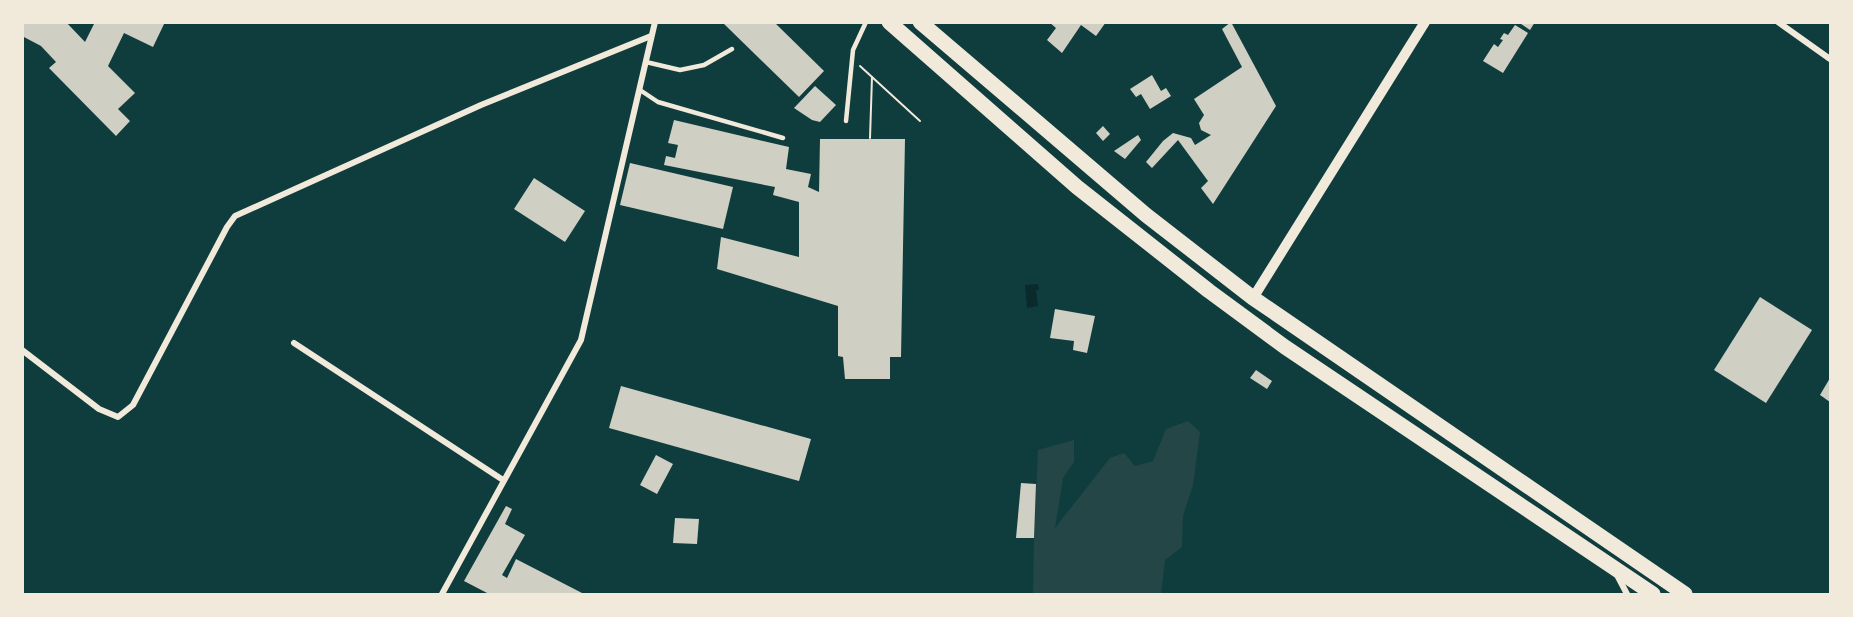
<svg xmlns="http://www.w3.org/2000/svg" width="1853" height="617" font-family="'Open Sans',sans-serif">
  <rect width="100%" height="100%" fill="#0f3d3e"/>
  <polygon fill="#244646" points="1188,421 1200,432 1193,485 1183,516 1182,547 1165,560 1161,594 1033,594 1034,538 1038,450 1074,440 1074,462 1063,478 1055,528 1110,458 1124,453 1135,466 1153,461 1166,429"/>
  <polygon fill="#0a2a2b" points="1038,284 1039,290 1036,290 1038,306 1027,308 1025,285"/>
  <g fill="#cfcfc3">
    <polygon points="22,22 66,22 85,42 95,22 165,22 153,47 124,33 108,66 135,93 118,109 130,121 116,136 49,68 56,62 41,46 22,36"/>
    <polygon points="722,22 774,22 824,71 799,97"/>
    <polygon points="1049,22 1106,22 1096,36 1081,25 1062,53 1047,40 1056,28"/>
    <polygon points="1231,22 1276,106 1213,204 1201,188 1208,181 1178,140 1152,168 1146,162 1163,141 1173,133 1191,138 1195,145 1211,135 1201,130 1199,123 1204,115 1194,99 1242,67 1222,29"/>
    <polygon points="1518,22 1535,22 1530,30"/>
    <polygon points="1515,25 1528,33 1503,73 1483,61 1494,44 1498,47 1503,40 1500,39 1504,33 1508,35"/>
    <polygon points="1152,75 1161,91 1166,88 1171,96 1150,109 1141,94 1136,97 1130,89"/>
    <polygon points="815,86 836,105 820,122 812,120 794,108"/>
    <polygon points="674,120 789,147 786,169 811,174 808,187 819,192 820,139 905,139 901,357 890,357 890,379 845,379 843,357 838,356 838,306 717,269 721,237 799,257 799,202 773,195 775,187 664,165 666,156 675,158 678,145 668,143"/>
    <polygon points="1103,126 1110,134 1103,141 1096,133"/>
    <polygon points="1138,135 1141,140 1125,159 1114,151"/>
    <polygon points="630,163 733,187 723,229 620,205"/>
    <polygon points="534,178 585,211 565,242 514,209"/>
    <polygon points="1760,297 1812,330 1766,403 1714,370"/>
    <polygon points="1055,309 1095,316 1087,353 1073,350 1074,341 1050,338"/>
    <polygon points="1256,370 1272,381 1267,389 1250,378"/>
    <polygon points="1830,378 1830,402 1820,395"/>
    <polygon points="621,386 811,439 799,481 609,428"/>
    <polygon points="656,455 673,464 657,494 640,485"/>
    <polygon points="1021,483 1036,484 1034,538 1016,538"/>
    <polygon points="506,506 512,509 505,524 525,535 502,575 507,578 516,559 584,594 489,594 464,581"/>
    <polygon points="675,518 699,519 697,544 673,543"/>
  </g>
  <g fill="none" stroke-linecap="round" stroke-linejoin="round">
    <g stroke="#f1e9da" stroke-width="2">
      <polyline points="860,66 920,121"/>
      <polyline points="870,138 872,77"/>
    </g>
    <g stroke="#f1e9da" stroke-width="4.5">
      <polyline points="646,62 680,70 704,65 732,49"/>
      <polyline points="640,90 658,102 783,138"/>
      <polyline points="846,121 853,50 866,22"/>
    </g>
    <g stroke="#f1e9da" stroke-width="6">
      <polyline points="1778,22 1830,59"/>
      <polyline points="294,343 503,480"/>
      <polyline points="22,350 99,409 118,417 133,405 227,227 235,216 481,105 651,36"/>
      <polyline points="1617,575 1627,594"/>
      <polyline points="442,594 581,340 655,22"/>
    </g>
    <polyline stroke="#f1e9da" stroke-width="10" points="1253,298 1425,22"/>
    <g stroke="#f1e9da" stroke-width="15">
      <polyline points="889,22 1077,187 1209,291 1285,347 1653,594"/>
      <polyline points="920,22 1146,215 1253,298 1685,594"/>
    </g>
  </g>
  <rect width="1853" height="617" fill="none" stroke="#f1e9da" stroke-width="48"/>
</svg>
